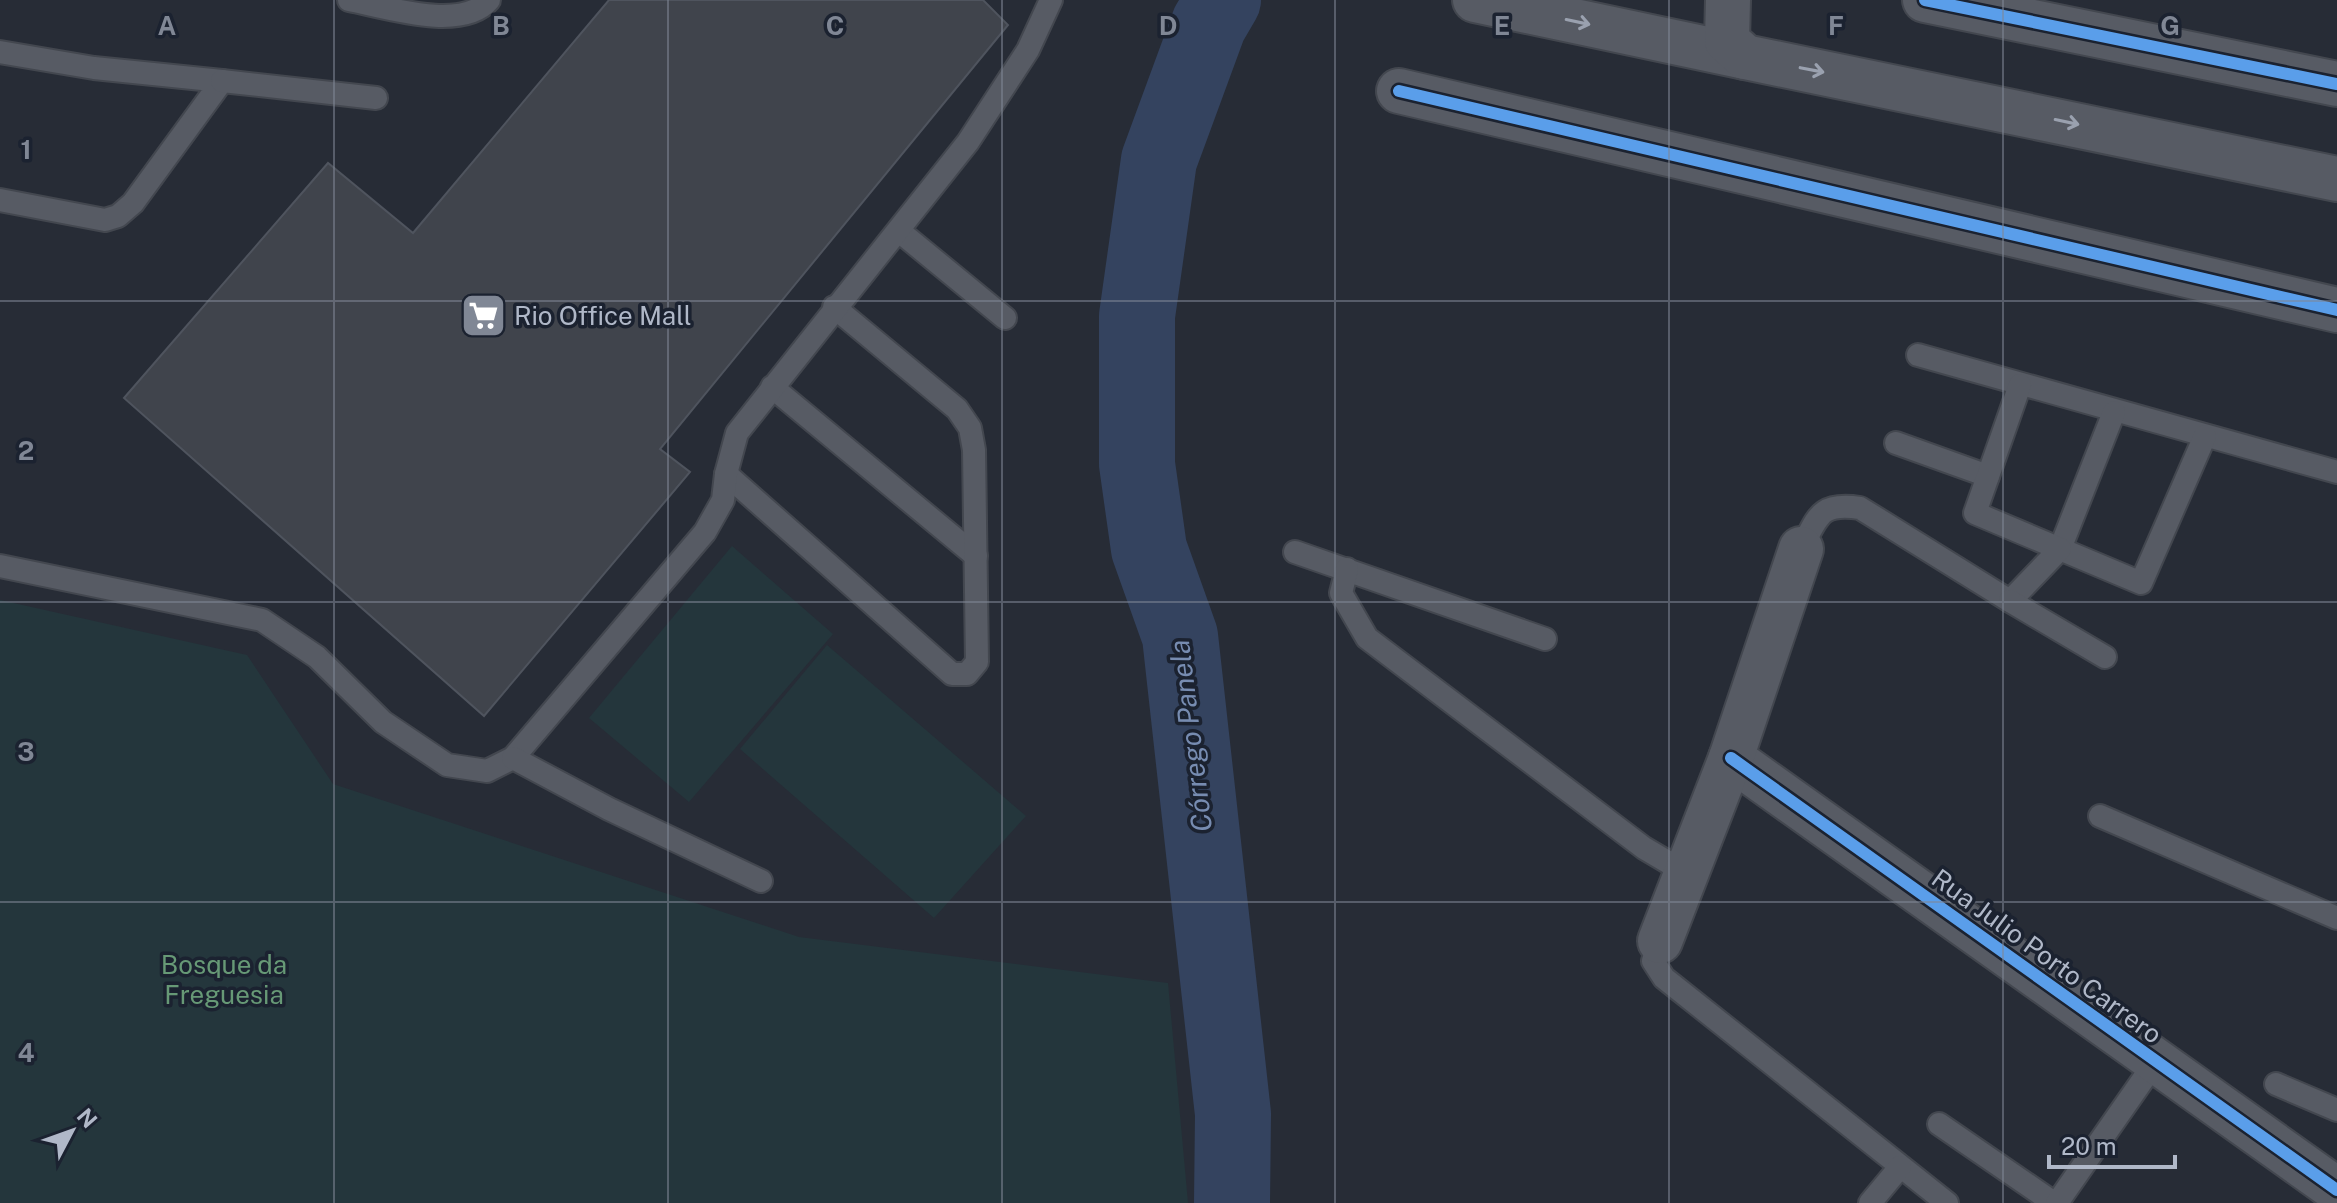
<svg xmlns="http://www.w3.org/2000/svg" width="2337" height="1203" font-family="'Public Sans',sans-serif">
  <rect width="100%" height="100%" fill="#272c36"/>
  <g fill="#24363c">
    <polygon points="732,546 833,634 689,802 589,718"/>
    <polygon points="0,600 247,655 333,784 799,937 1168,983 1188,1203 0,1203"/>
    <polygon points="827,645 1026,816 934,918 740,749"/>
  </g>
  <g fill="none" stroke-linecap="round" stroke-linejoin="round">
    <polyline stroke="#34435f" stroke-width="76" points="1223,0 1209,24 1159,160 1137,316 1137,464 1149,549 1180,636 1233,1114 1232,1203"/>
  </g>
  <polygon fill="#40444c" stroke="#4f545e" stroke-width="2" points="609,0 983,0 1008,25 660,449 690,472 484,716 124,398 328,163 413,233"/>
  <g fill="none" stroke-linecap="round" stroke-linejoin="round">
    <defs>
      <g id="service">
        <path d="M349,0c36,7 113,32 140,0"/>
        <polyline points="0,52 94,68 222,81 133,203 118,216 105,220 0,200"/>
        <polyline points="222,81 376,98"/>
        <polyline points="899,231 1005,318"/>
        <polyline points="1918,355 2337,472"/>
        <polyline points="772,387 976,556"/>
        <polyline points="2114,412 2060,549 2141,583 2205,436"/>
        <polyline points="1896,443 1988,476"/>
        <polyline points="726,474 952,674 967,674 977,662 974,450 970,428 957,409 834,307"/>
        <path d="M1801,549c17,-32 18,-47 59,-41l150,93 50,-52 -85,-36 45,-128"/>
        <polyline points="1295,552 1545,639"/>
        <polyline points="0,566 262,620 317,657 383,722 447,765 487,771 513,758 705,532 723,500 726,474 737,433 968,142 1028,50 1051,0"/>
        <polyline points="1347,569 1341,593 1367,638 1644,848 1688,874"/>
        <polyline points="2010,601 2105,657"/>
        <polyline points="513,758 609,809 761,881"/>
        <polyline points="2100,816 2337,918"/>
        <polyline points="1660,941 1653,961 1664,978 1947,1203"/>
        <polyline points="2276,1084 2337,1110"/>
        <polyline points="1939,1124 2054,1203"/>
        <polyline points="1870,1203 1900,1167"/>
        <polyline points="2057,1203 2156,1061"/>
      </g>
      <g id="minor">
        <polyline points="1475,0 1745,57"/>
        <polyline points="1728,0 1727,41 1745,57 2337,179"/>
        <polyline points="1925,0 2337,84"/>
        <polyline points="1399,91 2337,310"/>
        <polyline points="1731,758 2337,1190"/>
        <polyline points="1660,941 1731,758 1801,549"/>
      </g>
    </defs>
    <use href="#service" stroke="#43474f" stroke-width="26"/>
    <use href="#minor" stroke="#43474f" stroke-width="48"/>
    <use href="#service" stroke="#575b64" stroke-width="22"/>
    <use href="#minor" stroke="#575b64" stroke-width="44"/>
    <defs>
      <g id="cycleway">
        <polyline points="1925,0 2337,84"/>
        <polyline points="1399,91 2337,310"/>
        <polyline points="1731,758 2337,1190"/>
      </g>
    </defs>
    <use href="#cycleway" stroke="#1b2230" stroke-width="17"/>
    <use href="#cycleway" stroke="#5a9eea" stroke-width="12"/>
  </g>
  <defs><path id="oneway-shaft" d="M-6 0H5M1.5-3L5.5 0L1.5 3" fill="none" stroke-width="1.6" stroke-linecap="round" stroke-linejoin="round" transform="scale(2)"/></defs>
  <g stroke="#9aa1af">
    <use href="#oneway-shaft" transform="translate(1578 22) rotate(12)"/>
    <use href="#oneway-shaft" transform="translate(1812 70) rotate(11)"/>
    <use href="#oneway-shaft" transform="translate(2067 122) rotate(12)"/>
  </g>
  <path fill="none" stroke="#808795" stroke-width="2" stroke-opacity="0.55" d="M334,0v1203M668,0v1203M1002,0v1203M1335,0v1203M1669,0v1203M2003,0v1203M0,301h2337M0,602h2337M0,902h2337"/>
  <defs>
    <symbol id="supermarket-square" viewBox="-11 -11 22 22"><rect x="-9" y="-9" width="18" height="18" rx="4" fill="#808795" stroke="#1b2230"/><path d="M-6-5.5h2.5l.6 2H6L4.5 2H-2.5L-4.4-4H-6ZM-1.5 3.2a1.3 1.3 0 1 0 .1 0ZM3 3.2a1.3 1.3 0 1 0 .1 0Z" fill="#fff"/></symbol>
  </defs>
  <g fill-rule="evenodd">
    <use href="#supermarket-square" x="458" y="290" width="51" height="51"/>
  </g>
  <g text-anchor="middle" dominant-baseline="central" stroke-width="7" stroke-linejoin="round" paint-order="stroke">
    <g font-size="26" fill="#b0b8c8" stroke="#1b2230" text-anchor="start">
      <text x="514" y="315">Rio Office Mall</text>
    </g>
    <g font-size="26" fill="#b0b8c8" stroke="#1b2230">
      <text transform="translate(2047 956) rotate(36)">Rua Julio Porto Carrero</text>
    </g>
    <g font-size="26" fill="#679976" stroke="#1b2230">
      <text x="224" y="964">Bosque da<tspan x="224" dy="30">Freguesia</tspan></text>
    </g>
    <g font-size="28" font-style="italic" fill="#778cb1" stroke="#1b2230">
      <text transform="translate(1190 736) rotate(-97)">Córrego Panela</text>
    </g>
  </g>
  <g font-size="26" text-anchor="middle" font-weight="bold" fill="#808795" stroke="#1b2230" stroke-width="7" stroke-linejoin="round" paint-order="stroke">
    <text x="167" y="35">A</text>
    <text x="501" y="35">B</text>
    <text x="835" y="35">C</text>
    <text x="1168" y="35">D</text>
    <text x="1502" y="35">E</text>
    <text x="1836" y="35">F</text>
    <text x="2170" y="35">G</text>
    <text x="26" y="159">1</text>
    <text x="26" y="460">2</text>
    <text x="26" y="761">3</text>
    <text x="26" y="1062">4</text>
  </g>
  <g transform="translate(72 1131) rotate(49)" stroke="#1b2230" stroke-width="6" paint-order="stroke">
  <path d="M0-6L14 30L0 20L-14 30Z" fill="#b0b8c8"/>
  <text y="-12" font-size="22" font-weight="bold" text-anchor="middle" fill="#b0b8c8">N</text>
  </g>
  <path d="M2049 1155v12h126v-12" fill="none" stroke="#b0b8c8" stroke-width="4"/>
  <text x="2061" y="1155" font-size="24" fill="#b0b8c8" stroke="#1b2230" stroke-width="6" paint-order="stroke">20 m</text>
</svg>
